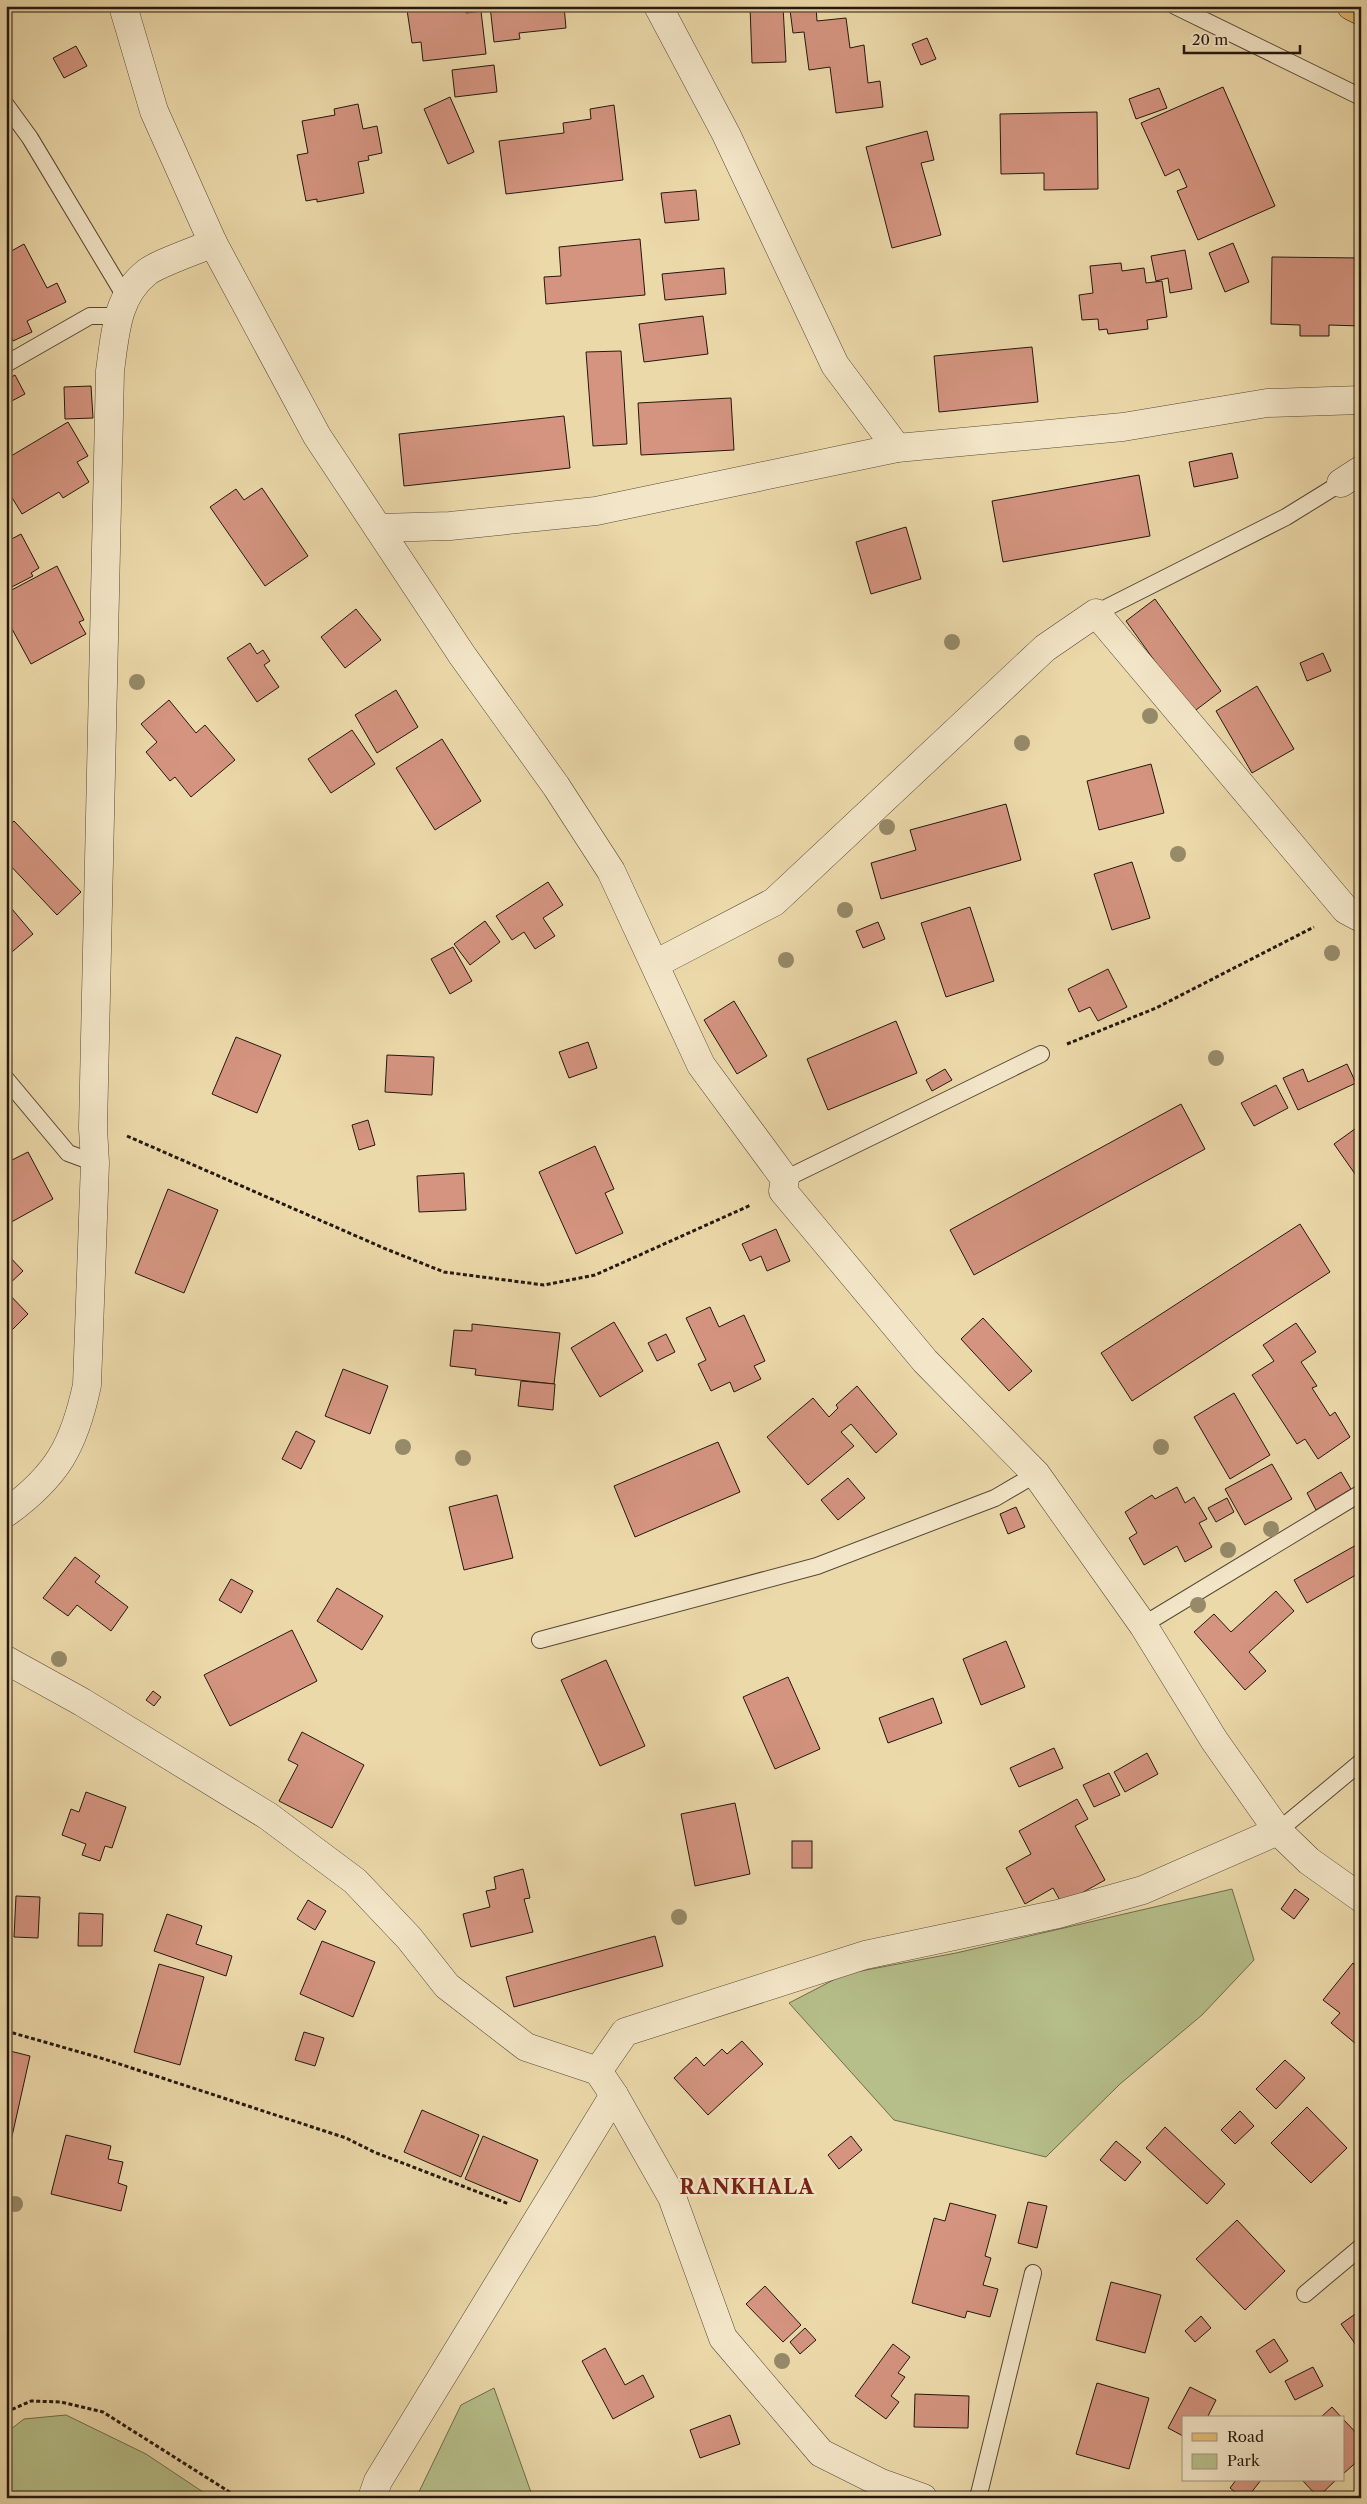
<svg xmlns="http://www.w3.org/2000/svg" width="1367" height="2504" font-family="'Libre Caslon Text',serif">
  <rect width="100%" height="100%" fill="#ecd9aa"/>
  <filter id="stains"><feTurbulence type="fractalNoise" baseFrequency=".004" numOctaves="4"/><feColorMatrix values="0 0 0 0 .2 0 0 0 0 .09 0 0 0 0 .02 0 0 0 .5 -.17"/></filter>
  <radialGradient id="worn" r=".72"><stop offset=".6" stop-color="#630" stop-opacity="0"/><stop offset="1" stop-color="#630" stop-opacity=".3"/></radialGradient>
  <g fill="#b6bf8a" stroke="#6e6c4c">
    <polygon points="1232,1889 1254,1960 1202,2015 1120,2084 1046,2157 894,2120 789,2003 845,1974 956,1953"/>
    <polygon points="494,2388 533,2498 416,2498 461,2405"/>
    <polygon points="66,2415 146,2454 212,2498 6,2498 6,2433 24,2419"/>
  </g>
  <g fill="#d49480" stroke="#25180e">
    <polygon points="396,6 465,6 466,13 481,11 486,54 423,61 421,42 412,43 407,10 397,11"/>
    <polygon points="490,6 564,6 566,28 519,33 520,39 494,42"/>
    <polygon points="750,6 783,6 786,62 752,63"/>
    <polygon points="958,6 971,6 960,11"/>
    <polygon points="816,7 817,21 846,18 850,48 864,45 868,83 880,81 883,107 836,113 830,67 809,70 804,32 793,33 790,10"/>
    <polygon points="927,38 936,59 921,65 912,44"/>
    <polygon points="76,46 87,66 64,78 53,58"/>
    <polygon points="494,65 497,92 455,97 452,70"/>
    <polygon points="1223,87 1275,206 1198,240 1177,191 1187,187 1179,169 1165,176 1141,123"/>
    <polygon points="1159,88 1167,108 1136,119 1129,99"/>
    <polygon points="450,97 474,152 448,164 424,109"/>
    <polygon points="358,104 363,129 377,126 382,153 368,156 369,160 358,162 364,193 317,202 317,199 306,201 297,155 308,153 302,121 335,115 334,109"/>
    <polygon points="614,105 623,180 506,194 499,141 564,133 563,123 591,119 590,109"/>
    <polygon points="1097,112 1098,189 1044,190 1044,173 1001,174 1000,114"/>
    <polygon points="927,131 934,160 921,163 941,235 892,248 866,147"/>
    <polygon points="696,190 699,220 665,223 661,193"/>
    <polygon points="640,239 645,295 546,304 544,277 561,276 559,247"/>
    <polygon points="1233,243 1249,282 1225,292 1209,253"/>
    <polygon points="24,244 47,288 57,283 66,302 27,321 32,332 13,341 10,333 6,335 6,254"/>
    <polygon points="1185,250 1192,289 1170,293 1168,278 1156,281 1151,256"/>
    <polygon points="1272,257 1361,258 1361,326 1329,325 1329,336 1300,336 1300,325 1271,324"/>
    <polygon points="1121,263 1122,271 1144,268 1146,283 1162,281 1167,317 1147,320 1148,329 1108,334 1107,329 1099,330 1098,319 1082,320 1079,295 1093,293 1090,266"/>
    <polygon points="724,268 726,294 665,300 662,274"/>
    <polygon points="703,316 708,354 644,362 639,324"/>
    <polygon points="1032,347 1038,402 939,412 934,356"/>
    <polygon points="621,351 627,444 593,446 586,352"/>
    <polygon points="15,375 25,394 6,404 6,380"/>
    <polygon points="91,386 93,418 65,419 64,387"/>
    <polygon points="731,398 734,450 641,455 638,403"/>
    <polygon points="564,416 570,468 404,486 399,434"/>
    <polygon points="68,422 88,456 77,462 89,482 63,498 59,492 22,514 11,496 6,499 6,459"/>
    <polygon points="6,438 12,448 6,451"/>
    <polygon points="1232,453 1238,478 1194,487 1189,462"/>
    <polygon points="1139,475 1150,536 1003,562 992,501"/>
    <polygon points="262,488 308,556 265,586 210,507 236,489 244,500"/>
    <polygon points="906,527 921,579 871,594 856,542"/>
    <polygon points="21,534 39,568 31,573 33,576 6,590 6,542"/>
    <polygon points="57,566 84,620 79,622 86,634 31,664 6,618 6,593"/>
    <polygon points="1155,599 1221,691 1192,713 1126,621"/>
    <polygon points="356,609 381,640 345,668 321,637"/>
    <polygon points="250,643 257,654 263,650 270,661 264,665 279,687 257,702 227,658"/>
    <polygon points="1323,653 1331,671 1307,681 1300,663"/>
    <polygon points="1257,686 1294,749 1252,773 1216,711"/>
    <polygon points="396,690 418,727 377,753 355,715"/>
    <polygon points="169,700 196,733 205,725 235,760 191,797 175,777 170,781 146,752 157,742 141,724"/>
    <polygon points="352,730 375,764 331,793 308,759"/>
    <polygon points="442,739 481,801 435,830 396,768"/>
    <polygon points="1151,764 1164,813 1099,830 1087,781"/>
    <polygon points="1006,804 1021,860 881,899 871,863 916,850 910,830"/>
    <polygon points="14,821 81,892 57,915 6,861 6,829"/>
    <polygon points="1132,862 1150,918 1112,930 1094,874"/>
    <polygon points="548,882 563,905 543,918 555,936 535,949 524,932 512,940 496,916"/>
    <polygon points="1361,884 1361,899 1355,887"/>
    <polygon points="6,902 33,934 6,957"/>
    <polygon points="970,907 994,981 946,997 921,923"/>
    <polygon points="485,921 500,942 470,965 454,944"/>
    <polygon points="878,922 885,939 863,948 856,931"/>
    <polygon points="453,947 472,981 450,994 431,959"/>
    <polygon points="1108,969 1127,1007 1098,1021 1090,1007 1079,1012 1068,989"/>
    <polygon points="734,1001 767,1056 737,1074 704,1020"/>
    <polygon points="896,1021 917,1073 828,1110 807,1059"/>
    <polygon points="236,1037 281,1055 257,1113 212,1094"/>
    <polygon points="588,1042 597,1068 569,1078 559,1052"/>
    <polygon points="387,1055 434,1057 432,1095 385,1092"/>
    <polygon points="1347,1064 1356,1083 1298,1110 1283,1078 1303,1069 1308,1082"/>
    <polygon points="945,1069 952,1080 932,1091 926,1080"/>
    <polygon points="1276,1085 1288,1108 1254,1126 1241,1103"/>
    <polygon points="1181,1104 1205,1149 974,1275 950,1230"/>
    <polygon points="368,1120 375,1145 359,1150 352,1125"/>
    <polygon points="1359,1126 1361,1129 1360,1181 1334,1144"/>
    <polygon points="595,1146 614,1189 605,1193 623,1233 576,1254 539,1172"/>
    <polygon points="28,1152 53,1199 6,1225 6,1163"/>
    <polygon points="464,1173 466,1210 419,1212 417,1176"/>
    <polygon points="168,1189 218,1210 184,1293 135,1273"/>
    <polygon points="1300,1224 1330,1272 1132,1401 1101,1353"/>
    <polygon points="776,1229 790,1261 767,1271 761,1256 750,1261 742,1244"/>
    <polygon points="6,1253 23,1271 6,1287"/>
    <polygon points="6,1291 28,1314 6,1336"/>
    <polygon points="710,1307 719,1327 744,1315 765,1361 754,1366 761,1379 734,1392 730,1382 711,1391 698,1364 706,1360 686,1318"/>
    <polygon points="983,1318 1032,1371 1009,1391 961,1339"/>
    <polygon points="614,1322 643,1371 600,1397 571,1348"/>
    <polygon points="1296,1323 1316,1352 1301,1362 1317,1386 1312,1388 1330,1416 1335,1412 1350,1437 1318,1459 1305,1439 1297,1444 1252,1375 1274,1361 1263,1345"/>
    <polygon points="472,1324 560,1333 554,1384 475,1375 476,1369 450,1366 454,1330 472,1331"/>
    <polygon points="666,1334 675,1352 657,1361 648,1343"/>
    <polygon points="343,1369 388,1386 370,1434 325,1416"/>
    <polygon points="521,1381 555,1384 553,1410 518,1406"/>
    <polygon points="857,1386 897,1434 876,1453 851,1424 841,1432 854,1446 808,1485 767,1437 813,1398 829,1417 838,1408 836,1405"/>
    <polygon points="1234,1393 1270,1455 1230,1479 1194,1417"/>
    <polygon points="296,1431 315,1441 301,1469 282,1459"/>
    <polygon points="718,1442 740,1492 635,1537 614,1486"/>
    <polygon points="1272,1464 1292,1499 1245,1525 1225,1489"/>
    <polygon points="1341,1472 1351,1489 1316,1510 1307,1493"/>
    <polygon points="848,1478 865,1498 838,1520 821,1500"/>
    <polygon points="1177,1487 1185,1503 1194,1497 1207,1519 1199,1523 1212,1547 1185,1562 1177,1546 1144,1565 1129,1538 1137,1533 1125,1512 1152,1495 1155,1499"/>
    <polygon points="497,1495 513,1558 464,1570 449,1507"/>
    <polygon points="1227,1498 1234,1512 1216,1522 1208,1508"/>
    <polygon points="1016,1507 1025,1527 1008,1534 1000,1514"/>
    <polygon points="1358,1544 1361,1550 1361,1572 1307,1603 1294,1580"/>
    <polygon points="75,1557 100,1576 95,1582 128,1607 111,1631 77,1605 68,1616 43,1598"/>
    <polygon points="231,1579 253,1591 241,1613 219,1600"/>
    <polygon points="337,1588 383,1616 362,1650 317,1621"/>
    <polygon points="1276,1591 1294,1611 1249,1652 1266,1671 1245,1690 1194,1632 1214,1614 1231,1632"/>
    <polygon points="292,1630 317,1681 230,1726 204,1675"/>
    <polygon points="1006,1641 1025,1687 981,1705 963,1659"/>
    <polygon points="606,1660 645,1746 600,1766 561,1680"/>
    <polygon points="788,1677 820,1749 775,1769 743,1697"/>
    <polygon points="153,1691 161,1697 154,1706 146,1700"/>
    <polygon points="933,1698 942,1723 888,1743 879,1718"/>
    <polygon points="302,1732 364,1765 332,1828 279,1801 298,1765 288,1760"/>
    <polygon points="1054,1748 1063,1768 1019,1787 1010,1768"/>
    <polygon points="1147,1753 1158,1774 1125,1792 1114,1772"/>
    <polygon points="1109,1773 1120,1795 1094,1807 1083,1785"/>
    <polygon points="86,1792 126,1807 112,1848 105,1846 100,1861 82,1855 86,1844 62,1835 71,1809 79,1812"/>
    <polygon points="1077,1799 1088,1819 1075,1826 1105,1880 1062,1904 1053,1888 1025,1904 1006,1868 1031,1854 1019,1831"/>
    <polygon points="735,1803 750,1874 695,1886 681,1814"/>
    <rect x="792" y="1841" width="20" height="27"/>
    <polygon points="523,1869 530,1898 524,1899 533,1932 471,1947 463,1914 490,1907 486,1891 496,1889 494,1877"/>
    <polygon points="1295,1889 1309,1899 1294,1919 1281,1909"/>
    <polygon points="16,1896 40,1897 38,1938 14,1937"/>
    <polygon points="308,1900 326,1911 315,1930 297,1919"/>
    <polygon points="79,1913 103,1914 102,1946 78,1946"/>
    <polygon points="167,1914 202,1926 196,1944 232,1956 226,1976 154,1951"/>
    <polygon points="655,1936 663,1966 514,2007 506,1977"/>
    <polygon points="322,1941 375,1962 353,2017 300,1994"/>
    <polygon points="1353,1963 1361,1969 1361,2038 1356,2044 1331,2023 1340,2013 1323,2000"/>
    <polygon points="159,1964 204,1977 180,2065 134,2052"/>
    <polygon points="304,2032 324,2038 315,2066 295,2060"/>
    <polygon points="742,2041 763,2064 708,2115 674,2078 696,2057 704,2066 722,2049 727,2054"/>
    <polygon points="6,2050 30,2056 6,2163"/>
    <polygon points="1285,2060 1305,2078 1276,2109 1256,2089"/>
    <polygon points="1307,2107 1347,2148 1311,2183 1271,2143"/>
    <polygon points="422,2110 479,2135 461,2177 404,2152"/>
    <polygon points="1240,2111 1254,2126 1235,2144 1221,2130"/>
    <polygon points="1165,2127 1225,2184 1207,2204 1146,2148"/>
    <polygon points="66,2135 111,2146 108,2159 123,2162 118,2183 127,2186 121,2211 51,2194"/>
    <polygon points="483,2136 538,2160 520,2202 465,2179"/>
    <polygon points="851,2136 862,2150 839,2169 828,2155"/>
    <polygon points="1116,2141 1141,2162 1125,2181 1100,2160"/>
    <polygon points="1028,2202 1047,2206 1037,2248 1018,2243"/>
    <polygon points="950,2203 996,2215 985,2256 991,2258 983,2285 998,2289 990,2317 967,2311 965,2318 912,2303 934,2218 945,2221"/>
    <polygon points="1237,2220 1285,2271 1245,2310 1196,2259"/>
    <polygon points="1111,2282 1161,2295 1145,2353 1096,2340"/>
    <polygon points="765,2286 801,2325 783,2342 746,2304"/>
    <polygon points="1361,2310 1361,2352 1341,2324"/>
    <polygon points="1201,2316 1211,2328 1195,2342 1185,2331"/>
    <polygon points="805,2328 816,2340 800,2354 790,2342"/>
    <polygon points="1274,2339 1288,2361 1270,2373 1256,2351"/>
    <polygon points="893,2344 910,2357 898,2373 905,2377 891,2396 899,2402 886,2419 855,2396"/>
    <polygon points="605,2348 625,2385 643,2375 654,2397 613,2419 582,2361"/>
    <polygon points="1313,2367 1323,2386 1295,2400 1285,2381"/>
    <polygon points="1097,2383 1149,2398 1129,2469 1076,2454"/>
    <polygon points="1190,2387 1216,2400 1207,2418 1183,2418 1183,2436 1168,2428"/>
    <polygon points="915,2394 969,2396 968,2428 914,2427"/>
    <polygon points="1332,2407 1342,2418 1320,2418"/>
    <polygon points="730,2415 740,2444 700,2458 690,2430"/>
    <polygon points="1343,2419 1361,2438 1361,2458 1343,2474"/>
    <polygon points="1236,2480 1261,2480 1247,2498 1243,2498 1230,2488"/>
    <polygon points="1302,2480 1336,2480 1318,2497"/>
  </g>
  <g fill="none" stroke-linecap="round" stroke-linejoin="round">
    <defs>
      <g id="service">
        <polyline points="1175,6 1361,97"/>
        <polyline points="6,105 30,138 126,298"/>
        <polyline points="6,364 90,316 118,316"/>
        <polyline points="1096,613 1286,517 1341,483"/>
        <polyline points="6,1079 68,1153 95,1163"/>
        <polyline points="785,1179 1041,1054"/>
        <polyline points="1143,1625 1361,1493"/>
        <polyline points="540,1640 817,1566 995,1498 1036,1474"/>
        <polyline points="1278,1831 1361,1762"/>
        <polyline points="1305,2294 1361,2247"/>
        <polyline points="978,2498 1033,2273"/>
      </g>
      <g id="minor">
        <polyline points="123,6 154,111 213,243 317,436 462,655 556,786 611,871 701,1065 785,1179 783,1191 925,1361 1036,1474 1143,1625 1214,1740 1278,1831 1309,1861 1361,1898"/>
        <polyline points="658,6 726,134 835,365 897,448"/>
        <polyline points="1341,483 1361,470"/>
        <polyline points="379,528 450,526 596,511 897,448 1123,427 1267,403 1361,400"/>
        <polyline points="655,964 774,902 1045,648 1096,613 1346,910 1361,918"/>
        <path d="M6,1513c51,-37 68,-67 81,-128l8,-222 -2,-35 17,-757c5,-35 6,-74 36,-98 10,-9 52,-23 67,-30"/>
        <polyline points="6,1660 82,1702 268,1816 355,1881 409,1938 447,1986 526,2047 598,2071 614,2095 672,2197 723,2338 821,2453 881,2483 923,2498"/>
        <polyline points="598,2071 625,2032 865,1955 1058,1914 1143,1890 1278,1831"/>
        <polyline points="372,2498 378,2481 614,2095"/>
      </g>
      <polyline id="primary" points="1351,6 1361,11"/>
    </defs>
    <use href="#service" stroke="#574835" stroke-width="18"/>
    <use href="#minor" stroke="#574835" stroke-width="29"/>
    <use href="#primary" stroke="#25180e" stroke-width="29"/>
    <g stroke="#25180e" stroke-width="3" stroke-dasharray="4 2.5" stroke-linecap="butt">
      <polyline points="1067,1044 1156,1008 1314,927"/>
      <polyline points="127,1136 386,1249 444,1272 544,1285 595,1275 751,1205"/>
      <polyline points="6,2031 104,2059 346,2138 374,2152 509,2204"/>
      <polyline points="6,2412 31,2401 61,2402 103,2412 239,2498"/>
    </g>
    <use href="#service" stroke="#f3e6c8" stroke-width="16"/>
    <use href="#minor" stroke="#f3e6c8" stroke-width="28"/>
    <use href="#primary" stroke="#e6bc75" stroke-width="28"/>
  </g>
  <g fill="#968a69">
    <circle cx="952" cy="642" r="8"/>
    <circle cx="137" cy="682" r="8"/>
    <circle cx="1150" cy="716" r="8"/>
    <circle cx="1022" cy="743" r="8"/>
    <circle cx="887" cy="827" r="8"/>
    <circle cx="1178" cy="854" r="8"/>
    <circle cx="845" cy="910" r="8"/>
    <circle cx="1332" cy="953" r="8"/>
    <circle cx="786" cy="960" r="8"/>
    <circle cx="1216" cy="1058" r="8"/>
    <circle cx="403" cy="1447" r="8"/>
    <circle cx="1161" cy="1447" r="8"/>
    <circle cx="463" cy="1458" r="8"/>
    <circle cx="1271" cy="1529" r="8"/>
    <circle cx="1228" cy="1550" r="8"/>
    <circle cx="1198" cy="1605" r="8"/>
    <circle cx="59" cy="1659" r="8"/>
    <circle cx="679" cy="1917" r="8"/>
    <circle cx="15" cy="2204" r="8"/>
    <circle cx="782" cy="2361" r="8"/>
  </g>
  <g text-anchor="middle" dominant-baseline="central" stroke-width="5" stroke-linejoin="round" paint-order="stroke">
    <g font-size="20" font-weight="bold" letter-spacing="1" fill="#7a1f14" stroke="#f3e6c8">
      <text x="747" y="2187">RANKHALA</text>
    </g>
  </g>
  <rect width="1367" height="2504" fill="none" stroke="#ecd9aa" stroke-width="25"/>
  <rect x="8" y="8" width="1352" height="2489" fill="none" stroke="#25180e" stroke-width="2.5"/>
  <rect x="12" y="12" width="1342" height="2479" fill="none" stroke="#25180e"/>
  <rect x="1182" y="2416" width="162" height="65" fill="#f3e6c8" stroke="#a1947e"/>
  <rect x="1192" y="2433" width="25" height="8" fill="#e6bc75" stroke="#a1947e"/>
  <text x="1227" y="2442" font-size="15" fill="#25180e">Road</text>
  <rect x="1192" y="2454" width="25" height="15" fill="#b6bf8a" stroke="#a1947e"/>
  <text x="1227" y="2466" font-size="15" fill="#25180e">Park</text>
  <path d="M1184 45v8h116v-8" fill="none" stroke="#25180e" stroke-width="2.5"/>
  <text x="1192" y="45" font-size="15" fill="#25180e" stroke="#f3e6c8" stroke-width="4" paint-order="stroke">20 m</text>
  <rect width="100%" height="100%" filter="url(#stains)"/>
  <rect width="100%" height="100%" fill="url(#worn)"/>
</svg>
